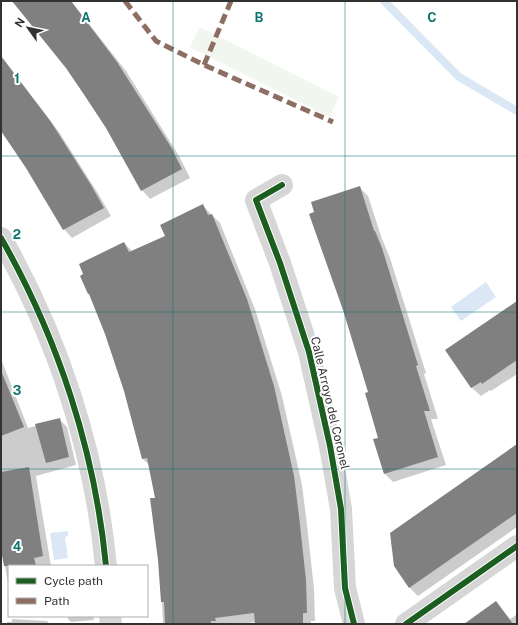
<svg xmlns="http://www.w3.org/2000/svg" width="518" height="625" font-family="'Public Sans',sans-serif">
  <rect width="100%" height="100%" fill="#fff"/>
  <polygon fill="#f1f6ee" points="200,27 339,97 329,117 190,47"/>
  <g fill="#dbe7f4">
    <polygon points="486,282 496,297 461,321 451,307"/>
    <polygon points="68,531 68,536 65,537 68,558 54,560 50,533"/>
  </g>
  <g fill="#0003">
    <polygon points="12,1 71,1 126,71 179,156 190,178 150,199 142,190 107,128 66,68"/>
    <polygon points="1,56 59,132 99,195 111,216 72,238 64,229 27,168 1,130"/>
    <polygon points="360,188 368,196 382,239 390,258 426,373 424,374 438,419 431,419 446,465 393,482 385,474 379,438 369,392"/>
    <polygon points="203,206 220,223 255,309 282,396 302,485 307,525 314,589 315,621 311,621 311,624 256,624 256,622 239,624 163,624 157,499 149,465 142,458 124,243 132,251 166,236"/>
    <polygon points="517,302 517,374 491,391 490,390 481,396 472,388 446,350"/>
    <polygon points="1,359 28,428 59,419 67,427 76,465 36,476 51,566 9,566 9,588 3,556 1,554"/>
    <polygon points="517,446 517,527 418,596 410,588 394,565"/>
    <polygon points="496,602 510,619 516,615 517,616 517,624 465,624"/>
    <polygon points="68,616 93,616 94,620 71,622 68,619"/>
    <polygon points="12,619 47,621 50,624 7,624 7,622 12,622"/>
  </g>
  <g fill="none" stroke-linecap="round" stroke-linejoin="round">
    <polyline stroke="#dbe7f4" stroke-width="8" points="384,1 459,77 517,111"/>
  </g>
  <g fill="#808080">
    <polygon points="12,1 71,1 117,62 171,147 182,169 141,191 106,128 83,93 66,68"/>
    <polygon points="1,56 51,122 91,185 104,208 63,230 26,168 1,131"/>
    <polygon points="360,186 374,231 375,231 382,248 418,365 416,366 430,411 424,411 438,457 384,474 373,439 378,438 365,393 368,392 343,310 309,214 314,212 311,202"/>
    <polygon points="203,204 208,215 212,214 247,299 274,386 294,476 299,516 306,580 307,613 303,613 303,624 255,624 254,613 215,618 216,621 211,621 211,624 165,624 164,602 161,602 158,560 150,498 155,498 147,458 142,459 124,391 105,334 89,294 88,294 80,276 83,274 79,264 124,242 129,252 165,236 160,225"/>
    <polygon points="517,301 517,360 482,384 481,382 471,388 445,350"/>
    <polygon points="1,373 2,373 24,427 1,436"/>
    <polygon points="60,418 69,457 46,463 35,424"/>
    <polygon points="517,444 517,513 409,588 394,566 390,533"/>
    <polygon points="29,467 43,556 34,558 36,566 4,566 1,550 1,472"/>
    <polygon points="496,601 513,624 464,624"/>
  </g>
  <g fill="none" stroke-linecap="round" stroke-linejoin="round">
    <g stroke="#d6d6d6" stroke-width="22">
      <polyline points="282,185 256,200 280,263 309,352 330,446 341,509 345,588 354,624"/>
      <path d="M1,238c57,100 94,213 105,328"/>
      <polyline points="110,616 111,624"/>
      <polyline points="406,624 517,546"/>
    </g>
    <g stroke="#8d6e63" stroke-width="5" stroke-dasharray="10 5" stroke-linecap="butt">
      <polyline points="125,1 156,41 204,65 333,122"/>
      <polyline points="204,65 231,1"/>
    </g>
    <defs>
      <g id="cycleway">
        <polyline points="282,185 256,200 280,263 309,352 330,446 341,509 345,588 354,624"/>
        <path d="M1,238c57,100 94,213 105,328"/>
        <polyline points="406,624 517,546"/>
      </g>
    </defs>
    <use href="#cycleway" stroke="#fff" stroke-width="8"/>
    <use href="#cycleway" stroke="#1b5e20" stroke-width="6"/>
  </g>
  <path fill="none" stroke="#0f766e" stroke-width="1" stroke-opacity="0.55" d="M173,1v623M345,1v623M1,156h516M1,312h516M1,469h516"/>
  <g text-anchor="middle" dominant-baseline="central" stroke-width="4" stroke-linejoin="round" paint-order="stroke">
    <g font-size="12" fill="#323232" stroke="#fff">
      <text transform="translate(330 403) rotate(77)">Calle Arroyo del Coronel</text>
    </g>
  </g>
  <g font-size="13" text-anchor="middle" font-weight="bold" fill="#0f766e" stroke="#fff" stroke-width="4" stroke-linejoin="round" paint-order="stroke">
    <text x="86" y="22">A</text>
    <text x="259" y="22">B</text>
    <text x="432" y="22">C</text>
    <text x="17" y="83">1</text>
    <text x="17" y="239">2</text>
    <text x="17" y="395">3</text>
    <text x="17" y="551">4</text>
  </g>
  <rect width="518" height="625" fill="none" stroke="#323232" stroke-width="4"/>
  <rect x="8" y="565" width="140" height="52" fill="#ffffff" stroke="#adadad"/>
  <rect x="16" y="578" width="20" height="6" fill="#1b5e20" stroke="#adadad"/>
  <text x="44" y="585" font-size="12" fill="#323232">Cycle path</text>
  <rect x="16" y="598" width="20" height="6" fill="#8d6e63" stroke="#adadad"/>
  <text x="44" y="605" font-size="12" fill="#323232">Path</text>
  <g transform="translate(28 28) rotate(303)" stroke="#ffffff" stroke-width="3" paint-order="stroke">
  <path d="M0-3L7 15L0 10L-7 15Z" fill="#323232"/>
  <text y="-6" font-size="11" font-weight="bold" text-anchor="middle" fill="#323232">N</text>
  </g>
</svg>
